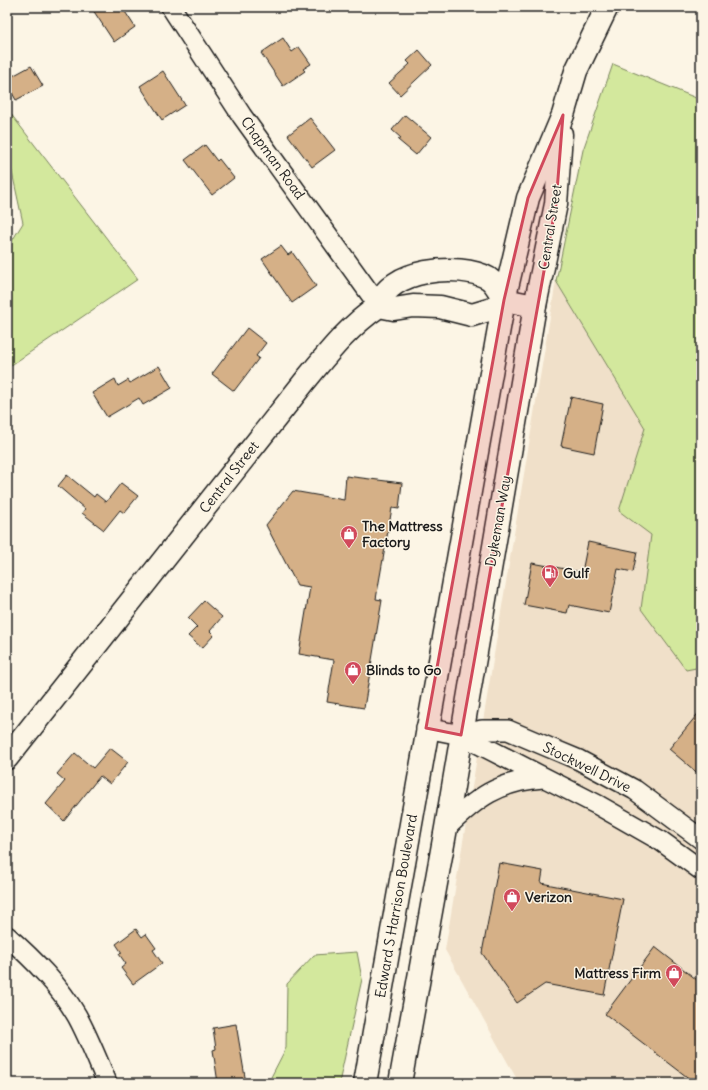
<svg xmlns="http://www.w3.org/2000/svg" width="708" height="1090" font-family="Delius,sans-serif">
  <rect width="100%" height="100%" fill="#fcf5e5"/>
  <filter id="ink" filterUnits="userSpaceOnUse"><feTurbulence type="fractalNoise" baseFrequency=".025" numOctaves="2"/><feDisplacementMap in="SourceGraphic" scale="8" xChannelSelector="R" yChannelSelector="G"/><feConvolveMatrix kernelMatrix="1 2 1 2 8 2 1 2 1" color-interpolation-filters="sRGB"/></filter>
  <g filter="url(#ink)">
    <polygon fill="#f0e0c9" points="556,281 701,520 701,1083 519,1083 445,950"/>
    <g fill="#d3e89d" stroke="#78825c">
      <polygon points="613,64 701,100 701,667 686,670 641,609 651,535 619,511 645,428 556,281 583,150"/>
      <polygon points="7,109 138,279 7,368 7,249 23,223 7,149"/>
      <polygon points="357,952 362,979 339,1083 268,1083 286,1048 287,984 314,955"/>
    </g>
    <g fill="#d5b087" stroke="#1c1c1c">
      <polygon points="91,7 122,7 135,27 114,42"/>
      <polygon points="283,38 292,52 299,47 311,64 303,69 305,71 283,86 261,53"/>
      <polygon points="419,50 432,65 400,95 389,83 410,64 407,61"/>
      <polygon points="31,66 43,86 16,100 7,84 7,79"/>
      <polygon points="163,71 185,105 162,120 140,86"/>
      <polygon points="405,115 431,137 416,155 398,140 401,138 392,130"/>
      <polygon points="310,118 335,150 312,167 288,135"/>
      <polygon points="205,145 217,161 219,159 234,178 212,195 185,160"/>
      <polygon points="281,246 288,255 292,252 316,286 292,303 262,259"/>
      <polygon points="247,328 266,343 256,356 259,358 234,391 212,374"/>
      <polygon points="159,366 172,388 143,405 139,398 107,417 92,393 115,379 118,386 128,380 130,383"/>
      <polygon points="571,397 603,404 594,453 561,446"/>
      <polygon points="67,475 94,497 96,494 106,502 121,483 138,496 124,513 120,510 104,530 82,513 85,509 58,486"/>
      <polygon points="346,476 402,483 399,509 392,508 376,599 382,600 364,708 327,702 334,660 299,654 310,587 297,585 266,525 293,491 344,500"/>
      <polygon points="588,542 637,552 633,572 618,569 609,613 569,605 567,613 524,605 532,563 582,572"/>
      <polygon points="204,601 222,617 210,631 214,635 202,648 188,636 197,627 188,618"/>
      <polygon points="701,710 701,776 669,749"/>
      <polygon points="110,748 128,762 110,784 100,776 64,821 46,804 65,781 57,774 75,753 93,768"/>
      <polygon points="499,863 543,871 541,883 623,899 604,995 545,984 517,1003 482,953"/>
      <polygon points="136,929 142,937 146,934 156,948 153,950 162,963 133,984 121,968 126,964 119,954 122,953 116,944"/>
      <polygon points="655,947 701,983 701,1083 695,1083 605,1014"/>
      <polygon points="236,1024 246,1083 218,1083 213,1050 216,1049 213,1028"/>
    </g>
    <g fill="none" stroke-linecap="round" stroke-linejoin="round">
      <defs>
        <g id="minor">
          <polyline points="171,7 242,116 379,306"/>
          <polyline points="426,728 461,735 598,805 661,841 701,870"/>
          <polyline points="461,735 482,730 508,730 548,747 579,760 635,790 701,839"/>
          <path d="M446,828c30,-30 53,-47 97,-50"/>
          <path d="M7,936c27,24 52,49 70,80 11,20 20,43 29,64"/>
        </g>
        <g id="tertiary">
          <polyline points="504,300 535,306"/>
          <path d="M379,306c7,-37 81,-44 109,-28 8,5 11,14 16,22"/>
          <path d="M7,758l298,-377c23,-28 44,-55 74,-75l15,3 19,-3 27,1 32,8 20,-6 12,-9"/>
        </g>
        <g id="secondary">
          <polyline points="365,1083 504,300 528,198 563,115 576,71 607,7"/>
          <polyline points="400,1083 446,828 535,306 556,204 561,134"/>
        </g>
      </defs>
      <use href="#minor" stroke="#1c1c1c" stroke-width="22"/>
      <use href="#tertiary" stroke="#1c1c1c" stroke-width="25"/>
      <use href="#secondary" stroke="#1c1c1c" stroke-width="25"/>
      <use href="#minor" stroke="#fcf5e5" stroke-width="19"/>
      <use href="#tertiary" stroke="#fcf5e5" stroke-width="22"/>
      <use href="#secondary" stroke="#fcf5e5" stroke-width="22"/>
    </g>
  </g>
  <path fill="#d1495b" fill-opacity="0.2" stroke="#d1495b" stroke-width="3" stroke-linejoin="round" d="M563,115l-7,89 -95,531 -35,-7 78,-428 24,-102z"/>
  <defs>
    <symbol id="shop-pin" viewBox="-11 -11 22 30"><path d="M0 17L-7.5 6A9.5 9.5 0 1 1 7.5 6Z" fill="#d1495b" stroke="#fcf5e5"/><path d="M-5-2.5h2.3a2.7 3.5 0 0 1 5.4 0H5L5.5 6h-11ZM-1.5-2.5h3a1.5 2.3 0 0 0-3 0Z" fill="#fff"/></symbol>
    <symbol id="fuel-pin" viewBox="-11 -11 22 30"><path d="M0 17L-7.5 6A9.5 9.5 0 1 1 7.5 6Z" fill="#d1495b" stroke="#fcf5e5"/><path d="M-5.5-6h7V0h2V4h1.3V-2.5L3-4.5l.8-.8L6-3V5H2.5V1h-1V6h-7ZM-4.2-4.7v3.2H.2V-4.7Z" fill="#fff"/></symbol>
  </defs>
  <g fill-rule="evenodd">
    <use href="#shop-pin" x="339" y="524" width="20" height="27"/>
    <use href="#fuel-pin" x="540" y="563" width="20" height="27"/>
    <use href="#shop-pin" x="343" y="660" width="20" height="27"/>
    <use href="#shop-pin" x="502" y="887" width="20" height="27"/>
    <use href="#shop-pin" x="664" y="963" width="20" height="27"/>
  </g>
  <g text-anchor="middle" dominant-baseline="central" stroke-width="3" stroke-linejoin="round" paint-order="stroke">
    <g font-size="14" fill="#1c1c1c" stroke="#fcf5e5">
      <text transform="translate(273 158) rotate(54)">Chapman Road</text>
      <text transform="translate(550 227) rotate(-81)">Central Street</text>
      <text transform="translate(229 477) rotate(-52)">Central Street</text>
      <text transform="translate(498 521) rotate(-80)">Dykeman Way</text>
      <text transform="translate(587 767) rotate(26)">Stockwell Drive</text>
      <text transform="translate(396 906) rotate(-80)">Edward S Harrison Boulevard</text>
    </g>
    <g font-size="14" font-weight="bold" fill="#1c1c1c" stroke="#fcf5e5" text-anchor="start">
      <text x="362" y="526">The Mattress<tspan x="362" dy="16">Factory</tspan></text>
      <text x="563" y="573">Gulf</text>
      <text x="366" y="670">Blinds to Go</text>
      <text x="525" y="897">Verizon</text>
      <text x="661" y="973" text-anchor="end">Mattress Firm</text>
    </g>
  </g>
  <rect width="708" height="1090" fill="none" stroke="#fcf5e5" stroke-width="24"/>
  <rect x="12" y="12" width="684" height="1066" fill="none" stroke="#1c1c1c" stroke-width="1.5" filter="url(#ink)"/>
</svg>
